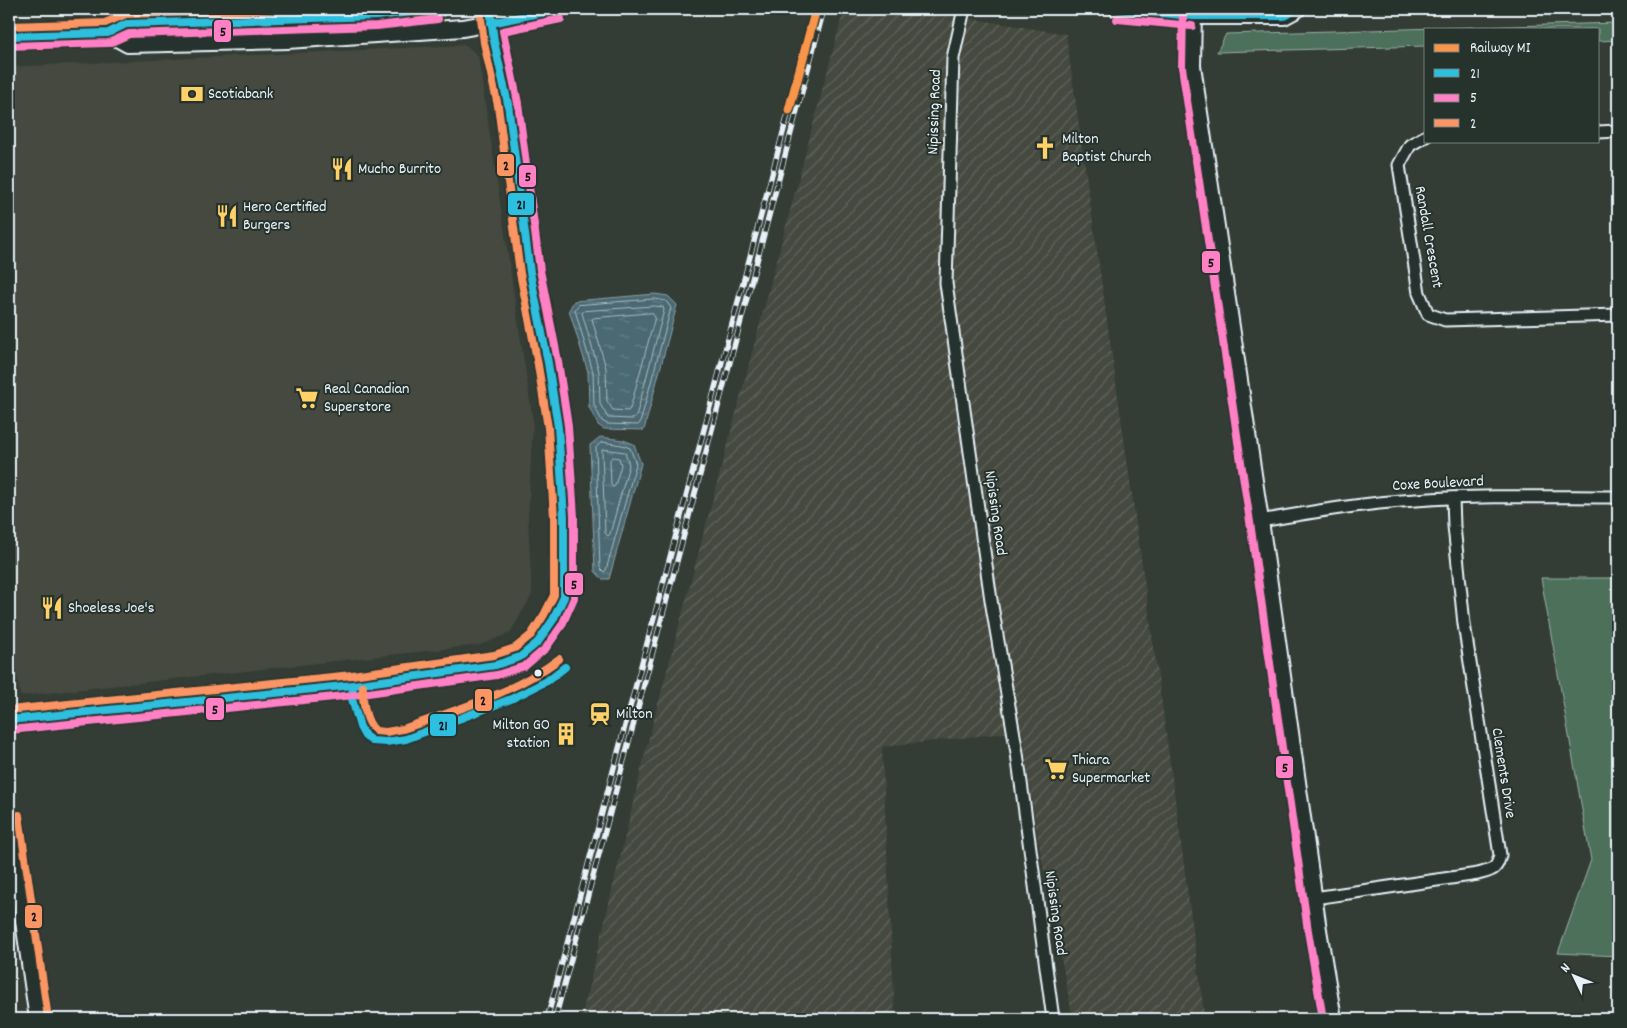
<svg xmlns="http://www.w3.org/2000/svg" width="1627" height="1028" font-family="Dekko,sans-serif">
  <defs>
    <pattern id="industrial-furrows" width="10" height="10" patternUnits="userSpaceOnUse" patternTransform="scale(1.25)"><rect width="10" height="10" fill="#45493f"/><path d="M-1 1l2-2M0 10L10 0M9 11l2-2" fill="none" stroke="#60645c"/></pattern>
    <pattern id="water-ripples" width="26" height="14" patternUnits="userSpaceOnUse" patternTransform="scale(1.25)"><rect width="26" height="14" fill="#4c6972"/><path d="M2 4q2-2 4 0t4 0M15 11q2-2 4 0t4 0" fill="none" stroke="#667f87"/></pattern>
  </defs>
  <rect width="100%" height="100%" fill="#343d35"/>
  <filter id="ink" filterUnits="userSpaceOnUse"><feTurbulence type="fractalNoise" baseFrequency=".02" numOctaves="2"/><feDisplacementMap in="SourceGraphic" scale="10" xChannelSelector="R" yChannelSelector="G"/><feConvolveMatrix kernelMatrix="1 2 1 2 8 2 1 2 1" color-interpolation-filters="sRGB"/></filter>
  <g filter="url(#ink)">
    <polygon fill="#45493f" points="466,45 478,56 533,421 528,519 532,595 510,633 480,645 20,696 9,622 9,67"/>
    <polygon fill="url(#industrial-furrows)" points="844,9 910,9 1066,34 1163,711 1205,1019 1073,1019 1037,835 1022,731 882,747 895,1019 581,1019 647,745"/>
    <g fill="#4e6f5a" stroke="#9bb0a9">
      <polygon points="1618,23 1618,40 1598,41 1598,29 1426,29 1426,46 1217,52 1226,34"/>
      <polygon points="1541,578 1618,578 1618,956 1558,953 1591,860"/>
    </g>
    <g fill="url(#water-ripples)" stroke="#8a9fa8">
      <polygon points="655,294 668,296 677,305 644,430 604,429 598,425 589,407 588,372 569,310 574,301"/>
      <polygon points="600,437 623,440 634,444 641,464 609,579 602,579 595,571 590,445"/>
    </g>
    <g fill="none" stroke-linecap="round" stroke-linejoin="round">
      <g stroke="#aabbc2" stroke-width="1">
        <polygon points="655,299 666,301 671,308 640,423 638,425 607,424 602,421 594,405 593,372 575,310 578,305"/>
        <polygon points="655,306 663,307 664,310 636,417 633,419 608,418 600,404 599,371 582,313 584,311"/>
        <polygon points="652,313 655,317 630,409 628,411 613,410 607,401 606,368 592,319 594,318"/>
        <polygon points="602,442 622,445 630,448 636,464 606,570 604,572 600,568 596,448"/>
        <polygon points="603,449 625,452 629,465 610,534 608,536 605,533 602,451"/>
        <polygon points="613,457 619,458 621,465 615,486 613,487 611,485 610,460"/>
      </g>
      <defs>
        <g id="street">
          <polyline points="964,9 953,58 946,283 991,600 1017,753 1053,1019"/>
          <polyline points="1598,132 1618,131"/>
          <polyline points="1426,136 1410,145 1399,165 1419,293 1428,314 1445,320 1618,315"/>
          <path d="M1260,521c52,-9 104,-18 156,-21 67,-5 135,-3 202,-3"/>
          <polyline points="9,720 353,685 496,665 520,657 538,642 553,620 564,597 564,517 558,427 548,363 530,272 508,104 494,41 490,9"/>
          <path d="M1314,898l164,-24c14,-4 19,-4 22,-19l-36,-231 -10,-98 -1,-28"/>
        </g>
        <g id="secondary">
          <polyline points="1118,9 1193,16 1284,16 1297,9"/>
          <polyline points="1193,9 1192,66 1260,521 1318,930 1333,1019"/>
          <polyline points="108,33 128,44 287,40 463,28 523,17 559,9"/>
          <polyline points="9,36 108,33 126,24 377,16 437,9"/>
          <polyline points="9,816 38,1019"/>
        </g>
      </defs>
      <use href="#street" stroke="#e8f1f8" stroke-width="15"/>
      <use href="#secondary" stroke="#e8f1f8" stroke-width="20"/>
      <use href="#street" stroke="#26332d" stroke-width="11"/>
      <use href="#secondary" stroke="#26332d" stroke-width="16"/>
      <defs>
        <g id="rail">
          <polyline points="547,1019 789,110"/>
          <polyline points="555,1019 824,9"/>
        </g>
      </defs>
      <use href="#rail" stroke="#e8f1f8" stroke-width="5.5"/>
      <use href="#rail" stroke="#26332d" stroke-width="4" stroke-dasharray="11" stroke-linecap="butt"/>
      <defs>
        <g id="bus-1">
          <polyline points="1118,9 1193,16 1284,16 1297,9"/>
          <polyline points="491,23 559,9"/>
          <polyline points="9,36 108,33 126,24 377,16 437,9"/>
          <polyline points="353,685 352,699 360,727 365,736 372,741 386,742 406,739 511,699 547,681 565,667"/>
          <polyline points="9,720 353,685 496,665 520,657 538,642 553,620 564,597 564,517 558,427 548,363 530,272 508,104 494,41 490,9"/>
        </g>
        <g id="bus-2">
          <polyline points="1183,9 1182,67 1250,522 1308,931 1323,1019"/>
          <polyline points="1117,19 1192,26"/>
          <polyline points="9,46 109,43 129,34 377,26 438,19"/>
          <polyline points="10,730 354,695 497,675 525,666 546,648 562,625 574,598 574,516 568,426 558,361 540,270 518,103 503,31 561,19"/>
        </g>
        <g id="bus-3">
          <polyline points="9,26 105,23 126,14 291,9"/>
          <path d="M363,686c-1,13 2,37 13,45l10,1 17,-3c52,-19 112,-36 156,-70"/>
          <polyline points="9,710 352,675 494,655 515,648 531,635 544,615 554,595 554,517 548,428 538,365 520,273 498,106 484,43 480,10"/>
          <polyline points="19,815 48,1018"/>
        </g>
      </defs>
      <use href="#bus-1" stroke="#26332d" stroke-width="11"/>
      <use href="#bus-2" stroke="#26332d" stroke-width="11"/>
      <use href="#bus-3" stroke="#26332d" stroke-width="11"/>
      <use href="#bus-1" stroke="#2dbfdf" stroke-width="8"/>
      <use href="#bus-2" stroke="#ff80c5" stroke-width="8"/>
      <use href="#bus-3" stroke="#fb9564" stroke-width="8"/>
      <defs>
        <polyline id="rail-1" points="789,110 816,9"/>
      </defs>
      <use href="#rail-1" stroke="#26332d" stroke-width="12"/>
      <use href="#rail-1" stroke="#f99549" stroke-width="9"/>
    </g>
  </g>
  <defs>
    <symbol id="bank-bare" viewBox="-9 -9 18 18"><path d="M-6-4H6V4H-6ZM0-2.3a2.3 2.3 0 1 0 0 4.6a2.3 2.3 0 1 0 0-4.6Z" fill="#ffd166" stroke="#26332d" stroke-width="2.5" paint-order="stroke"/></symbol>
    <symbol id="church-bare" viewBox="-9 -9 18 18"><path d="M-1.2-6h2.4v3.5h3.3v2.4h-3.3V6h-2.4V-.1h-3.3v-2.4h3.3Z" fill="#ffd166" stroke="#26332d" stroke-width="2.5" paint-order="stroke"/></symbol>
    <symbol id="restaurant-bare" viewBox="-9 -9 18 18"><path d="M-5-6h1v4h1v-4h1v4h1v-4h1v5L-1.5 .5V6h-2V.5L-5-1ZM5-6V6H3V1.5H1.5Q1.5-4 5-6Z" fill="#ffd166" stroke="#26332d" stroke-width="2.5" paint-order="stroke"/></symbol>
    <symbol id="supermarket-bare" viewBox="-9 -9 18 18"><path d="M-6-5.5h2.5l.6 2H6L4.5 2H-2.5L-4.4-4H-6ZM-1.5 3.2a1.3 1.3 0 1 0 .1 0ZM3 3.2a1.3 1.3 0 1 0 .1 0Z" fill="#ffd166" stroke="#26332d" stroke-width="2.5" paint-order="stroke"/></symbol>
    <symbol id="station-bare" viewBox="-9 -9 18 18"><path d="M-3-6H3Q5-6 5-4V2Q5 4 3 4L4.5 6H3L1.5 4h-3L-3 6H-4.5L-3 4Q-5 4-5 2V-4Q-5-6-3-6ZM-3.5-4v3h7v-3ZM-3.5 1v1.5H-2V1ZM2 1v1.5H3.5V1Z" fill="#ffd166" stroke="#26332d" stroke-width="2.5" paint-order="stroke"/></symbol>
    <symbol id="building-bare" viewBox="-9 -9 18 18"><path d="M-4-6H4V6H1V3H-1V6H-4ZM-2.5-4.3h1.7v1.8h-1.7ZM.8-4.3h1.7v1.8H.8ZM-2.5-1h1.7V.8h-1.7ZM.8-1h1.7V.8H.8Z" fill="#ffd166" stroke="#26332d" stroke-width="2.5" paint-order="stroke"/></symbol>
  </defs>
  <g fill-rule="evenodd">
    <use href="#bank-bare" x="176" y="78" width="32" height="32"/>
    <use href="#church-bare" x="1029" y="132" width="32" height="32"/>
    <use href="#restaurant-bare" x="326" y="153" width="32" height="32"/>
    <use href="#restaurant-bare" x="211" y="200" width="32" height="32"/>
    <use href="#supermarket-bare" x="291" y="382" width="32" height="32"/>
    <use href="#restaurant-bare" x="36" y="592" width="32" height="32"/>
    <use href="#station-bare" x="584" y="698" width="32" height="32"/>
    <use href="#building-bare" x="550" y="718" width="32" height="32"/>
    <use href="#supermarket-bare" x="1040" y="753" width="32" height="32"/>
  </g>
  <circle fill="#e8f1f8" stroke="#26332d" stroke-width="2" cx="538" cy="673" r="4.5"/>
  <g text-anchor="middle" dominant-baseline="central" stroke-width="4" stroke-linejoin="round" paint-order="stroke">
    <g font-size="16" fill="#e8f1f8" stroke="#26332d" text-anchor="start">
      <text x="208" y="94">Scotiabank</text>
      <text x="1062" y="139">Milton<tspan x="1062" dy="18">Baptist Church</tspan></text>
      <text x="358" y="169">Mucho Burrito</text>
      <text x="243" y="207">Hero Certified<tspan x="243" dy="18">Burgers</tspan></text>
      <text x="324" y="389">Real Canadian<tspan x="324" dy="18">Superstore</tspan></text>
      <text x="68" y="608">Shoeless Joe's</text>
      <text x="616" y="714">Milton</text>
      <text x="550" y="725" text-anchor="end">Milton GO<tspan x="550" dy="18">station</tspan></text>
      <text x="1072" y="760">Thiara<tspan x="1072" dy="18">Supermarket</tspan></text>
    </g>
    <g font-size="16" fill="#e8f1f8" stroke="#26332d">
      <text transform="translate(935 112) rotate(-88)">Nipissing Road</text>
      <text transform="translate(1428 237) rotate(80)">Randall Crescent</text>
      <text transform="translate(1438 484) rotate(-3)">Coxe Boulevard</text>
      <text transform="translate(995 513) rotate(82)">Nipissing Road</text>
      <text transform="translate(1503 773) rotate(81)">Clements Drive</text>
      <text transform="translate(1055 913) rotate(82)">Nipissing Road</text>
    </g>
  </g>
  <g stroke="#26332d" stroke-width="2">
    <rect x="213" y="19" width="19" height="24" rx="5" fill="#ff80c5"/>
    <rect x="496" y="153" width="19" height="24" rx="5" fill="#fb9564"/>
    <rect x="518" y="164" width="19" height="24" rx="5" fill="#ff80c5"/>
    <rect x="507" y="192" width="28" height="24" rx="5" fill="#2dbfdf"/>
    <rect x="1201" y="250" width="20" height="24" rx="5" fill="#ff80c5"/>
    <rect x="564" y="572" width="20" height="24" rx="5" fill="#ff80c5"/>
    <rect x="474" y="688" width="19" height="24" rx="5" fill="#fb9564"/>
    <rect x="205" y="697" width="20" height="24" rx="5" fill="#ff80c5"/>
    <rect x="429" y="713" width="28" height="24" rx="5" fill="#2dbfdf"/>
    <rect x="1275" y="755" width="19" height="24" rx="5" fill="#ff80c5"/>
    <rect x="24" y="904" width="19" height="25" rx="5" fill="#fb9564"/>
  </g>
  <g font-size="14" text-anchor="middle" font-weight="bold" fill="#111">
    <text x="223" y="36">5</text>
    <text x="506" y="170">2</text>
    <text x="528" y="181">5</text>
    <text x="521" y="209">21</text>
    <text x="1211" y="267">5</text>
    <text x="574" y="589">5</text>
    <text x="483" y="705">2</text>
    <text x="215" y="714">5</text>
    <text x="443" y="730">21</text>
    <text x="1285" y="772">5</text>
    <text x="34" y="921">2</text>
  </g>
  <rect width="1627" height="1028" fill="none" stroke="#26332d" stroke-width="30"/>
  <rect x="15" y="15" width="1597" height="998" fill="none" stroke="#e8f1f8" stroke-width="2" filter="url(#ink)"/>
  <rect x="1424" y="28" width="175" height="115" fill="#26332d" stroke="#747f7e"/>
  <rect x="1434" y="44" width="25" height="8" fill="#f99549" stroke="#747f7e"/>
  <text x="1470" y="52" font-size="15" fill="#e8f1f8">Railway MI</text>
  <rect x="1434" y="69" width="25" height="8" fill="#2dbfdf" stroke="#747f7e"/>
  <text x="1470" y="78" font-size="15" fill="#e8f1f8">21</text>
  <rect x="1434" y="94" width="25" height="8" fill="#ff80c5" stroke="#747f7e"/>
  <text x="1470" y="102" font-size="15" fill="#e8f1f8">5</text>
  <rect x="1434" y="119" width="25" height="8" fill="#fb9564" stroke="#747f7e"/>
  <text x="1470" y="128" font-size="15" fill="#e8f1f8">2</text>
  <g transform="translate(1574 976) rotate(313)" stroke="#26332d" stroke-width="4" paint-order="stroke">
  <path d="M0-4L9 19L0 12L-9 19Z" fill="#e8f1f8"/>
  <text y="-8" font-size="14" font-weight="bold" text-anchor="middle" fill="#e8f1f8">N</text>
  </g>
</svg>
